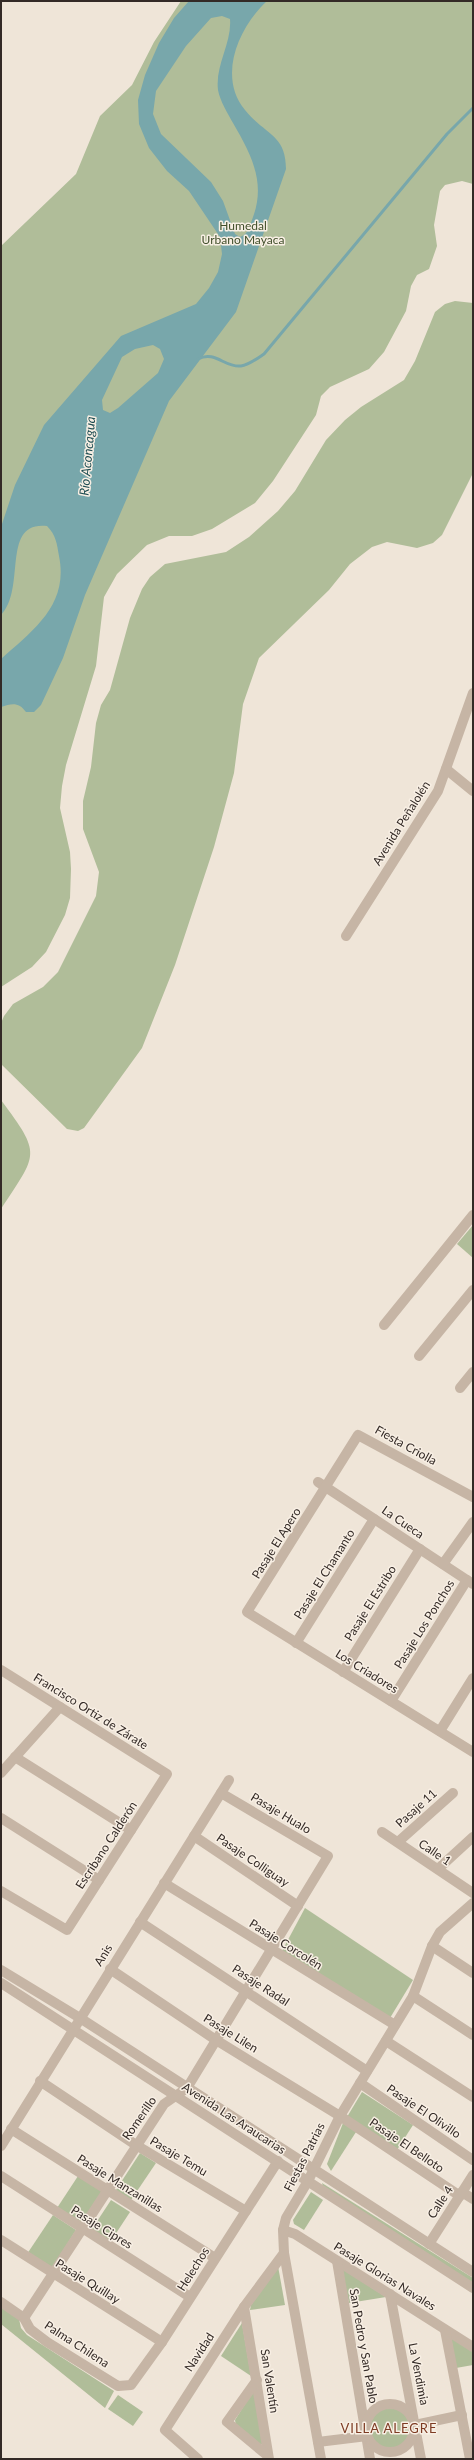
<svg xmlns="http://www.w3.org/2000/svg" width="474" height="2460" font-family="Lato,sans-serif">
  <rect width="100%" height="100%" fill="#efe5d8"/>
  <g fill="#b0bd99">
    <polygon points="181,1 473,1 473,184 462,181 445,185 440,191 434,225 437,246 429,269 417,275 411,286 406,311 384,352 369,369 330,387 321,396 316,415 273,481 255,503 212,529 192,536 169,536 147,545 117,574 104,597 96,666 66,765 62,786 60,808 70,852 71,869 70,898 65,915 46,952 32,967 1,987 1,246 76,174 100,116 132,85 154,42"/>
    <polygon points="455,301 473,303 473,473 442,535 433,543 417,548 387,542 372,547 350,564 329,590 259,658 243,704 234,773 214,847 175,965 142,1048 84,1128 78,1131 67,1129 1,1064 1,1023 4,1016 13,1004 43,987 58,972 96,896 99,872 83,829 83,801 91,767 96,723 101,705 110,690 130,618 142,589 150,577 165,564 226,552 249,537 278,511 295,491 326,440 345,420 361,407 404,380 415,361 435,312 445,304"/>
    <path d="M1,1100c41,55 37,53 0,109z"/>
    <polygon points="473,1225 473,1258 457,1244"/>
    <polygon points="305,1908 413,1980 390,2018 282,1951"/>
    <polygon points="362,2092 413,2125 397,2150 347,2117"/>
    <polygon points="343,2123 356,2132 331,2171 327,2164"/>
    <polygon points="140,2153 156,2163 129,2203 114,2193"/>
    <polygon points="78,2176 102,2191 81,2223 57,2208"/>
    <polygon points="322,2183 473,2278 473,2283 323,2187"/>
    <polygon points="311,2192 323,2200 304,2230 294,2224 293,2220"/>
    <polygon points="111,2200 130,2212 109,2244 90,2232"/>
    <polygon points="53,2215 76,2230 51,2270 27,2254"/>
    <polygon points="278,2266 285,2305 250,2310 251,2305"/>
    <polygon points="341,2268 386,2297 349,2303"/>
    <polygon points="1,2307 19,2319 21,2328 27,2335 114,2391 105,2408 1,2324"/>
    <polygon points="242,2323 251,2376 221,2356"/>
    <polygon points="451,2337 473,2350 473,2365 456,2368"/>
    <polygon points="257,2392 264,2443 260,2445 236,2426 235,2420 252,2393"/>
    <polygon points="118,2395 143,2412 133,2426 108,2409"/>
    <circle cx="390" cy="2428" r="21"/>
  </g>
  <path fill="#78a7ab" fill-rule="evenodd" d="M189,1h78c-28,26 -50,75 -22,109 20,25 41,24 41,59l-50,143 -67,89 -84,194 -22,63 -22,47 -7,7h-8c-7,-10 -14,-9 -25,-5v-48c32,-29 68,-54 58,-103 -2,-12 -3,-21 -12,-30 -47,-5 -20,62 -46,89v-88l14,-42 29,-60 77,-89 75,-32 13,-16 9,-16 4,-18 -2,-17 -31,-46 -22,-20 -18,-23 -10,-24 -1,-24 7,-25 14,-32 15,-25zM222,16l8,3c2,24 -15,46 -12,71 2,11 10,24 15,33 18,31 33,59 20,94 -3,8 -4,17 -13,20l-5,-3 -12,-33 -12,-19 -50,-48 -8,-20 3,-23 30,-45 25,-28zM153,345l7,4 4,10 -6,14 -40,35 -8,5 -7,-3 -1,-10 20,-43 13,-8z"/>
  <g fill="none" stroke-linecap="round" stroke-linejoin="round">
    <path stroke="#78a7ab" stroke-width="3" d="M198,359c17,-9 27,9 43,7 8,-1 17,-8 23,-12l183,-220 26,-26"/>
    <g stroke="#c6b5a5" stroke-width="10">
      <polyline points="446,769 473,791"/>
      <polyline points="346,936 438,791 473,693"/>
      <polyline points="384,1325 473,1215"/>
      <polyline points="419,1356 473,1290"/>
      <polyline points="460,1388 473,1372"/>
      <polyline points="318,1482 473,1584"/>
      <polyline points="473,1497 358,1435 247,1612 473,1752"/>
      <polyline points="443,1564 473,1522"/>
      <polyline points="296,1643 374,1519"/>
      <polyline points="1,1670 167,1774 67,1930 1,1891"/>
      <polyline points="343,1672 420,1549"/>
      <polyline points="391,1701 467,1580"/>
      <polyline points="440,1731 473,1678"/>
      <polyline points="15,1757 131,1830"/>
      <polyline points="1,1773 60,1707"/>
      <polyline points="1,1818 99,1880"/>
      <polyline points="382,1832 473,1893"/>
      <polyline points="194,1836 298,1906"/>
      <polyline points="398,1842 453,1793"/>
      <polyline points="438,1869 473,1837"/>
      <polyline points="164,1883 395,2025"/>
      <polyline points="140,1922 367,2071"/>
      <polyline points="432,1946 473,1973"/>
      <polyline points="110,1969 216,2040 340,2116 460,2196"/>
      <polyline points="1,1970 80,2018 473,2272"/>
      <polyline points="1,1983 473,2288"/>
      <polyline points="413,1996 473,2035"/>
      <polyline points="386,2041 473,2097"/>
      <polyline points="40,2081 136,2145 246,2211"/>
      <polyline points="360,2083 473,2160"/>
      <polyline points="11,2129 215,2258"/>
      <polyline points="1,2146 229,1780"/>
      <polyline points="1,2176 190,2297"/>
      <polyline points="462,2192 473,2199"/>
      <polyline points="283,2230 295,2234 473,2347"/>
      <polyline points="1,2240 162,2342"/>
      <polyline points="429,2244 473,2175"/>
      <polyline points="337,2261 370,2459"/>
      <polyline points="390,2294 421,2459"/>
      <polyline points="1,2302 24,2318 30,2329 47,2342 118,2386 131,2385 162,2342 278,2161"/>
      <polyline points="244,2307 269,2459"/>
      <polyline points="24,2318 164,2104 187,2088 328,1856 221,1793"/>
      <polyline points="445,2330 470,2459"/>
      <polyline points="257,2380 227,2422 268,2456"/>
      <circle cx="390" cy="2428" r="24"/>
      <polyline points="415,2425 462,2415"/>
      <polyline points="318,2442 367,2436"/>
      <polyline points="198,2459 165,2430 244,2307 284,2253"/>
      <polyline points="321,2459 284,2253 283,2230 286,2218 308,2181 340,2116 413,1996 432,1946 440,1932 473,1903"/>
    </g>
  </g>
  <g text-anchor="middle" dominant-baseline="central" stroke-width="3" stroke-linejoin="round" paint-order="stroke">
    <g font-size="12" fill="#414f2b" stroke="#f8efe4">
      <text x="243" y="225">Humedal<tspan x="243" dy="14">Urbano Mayaca</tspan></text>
    </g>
    <g font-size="12" fill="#332a26" stroke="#f8efe4">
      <text transform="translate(401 823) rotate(-58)">Avenida Peñalolén</text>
      <text transform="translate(406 1445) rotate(29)">Fiesta Criolla</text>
      <text transform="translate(403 1522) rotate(34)">La Cueca</text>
      <text transform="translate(276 1543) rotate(-58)">Pasaje El Apero</text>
      <text transform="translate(324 1574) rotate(-58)">Pasaje El Chamanto</text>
      <text transform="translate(370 1603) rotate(-58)">Pasaje El Estribo</text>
      <text transform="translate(424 1624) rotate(-58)">Pasaje Los Ponchos</text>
      <text transform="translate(367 1671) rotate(32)">Los Criadores</text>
      <text transform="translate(91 1711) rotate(32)">Francisco Ortiz de Zárate</text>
      <text transform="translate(416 1808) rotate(-42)">Pasaje 11</text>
      <text transform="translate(281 1813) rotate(31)">Pasaje Hualo</text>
      <text transform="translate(106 1845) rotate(-57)">Escribano Calderón</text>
      <text transform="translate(435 1852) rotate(34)">Calle 1</text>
      <text transform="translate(253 1860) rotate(34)">Pasaje Colliguay</text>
      <text transform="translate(286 1944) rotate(32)">Pasaje Corcolén</text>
      <text transform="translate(103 1955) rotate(-58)">Anis</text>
      <text transform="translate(261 1985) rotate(33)">Pasaje Radal</text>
      <text transform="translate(231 2033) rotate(32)">Pasaje Lilen</text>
      <text transform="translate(424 2111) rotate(34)">Pasaje El Olivillo</text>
      <text transform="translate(139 2118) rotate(-55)">Romerillo</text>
      <text transform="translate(234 2118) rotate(33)">Avenida Las Araucarias</text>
      <text transform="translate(407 2145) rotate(34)">Pasaje El Belloto</text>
      <text transform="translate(179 2156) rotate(31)">Pasaje Temu</text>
      <text transform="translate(304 2157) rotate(-63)">Fiestas Patrias</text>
      <text transform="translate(120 2183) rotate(32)">Pasaje Manzanillas</text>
      <text transform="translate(440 2202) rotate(-57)">Calle 4</text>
      <text transform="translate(102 2227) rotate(32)">Pasaje Cipres</text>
      <text transform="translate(193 2269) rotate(-58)">Helechos</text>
      <text transform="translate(385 2276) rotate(32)">Pasaje Glorias Navales</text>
      <text transform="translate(88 2281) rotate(32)">Pasaje Quillay</text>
      <text transform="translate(77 2344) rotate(33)">Palma Chilena</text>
      <text transform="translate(364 2346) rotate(80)">San Pedro y San Pablo</text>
      <text transform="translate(199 2352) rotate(-57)">Navidad</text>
      <text transform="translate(419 2374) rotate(79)">La Vendimia</text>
      <text transform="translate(270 2381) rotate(81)">San Valentín</text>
    </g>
    <g font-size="13" font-style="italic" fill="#1e4d52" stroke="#f8efe4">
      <text transform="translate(87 456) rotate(-85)">Río Aconcagua</text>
    </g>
    <g font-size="13" letter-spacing="1" fill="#7d3b23" stroke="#f8efe4">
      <text x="389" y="2428">VILLA ALEGRE</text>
    </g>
  </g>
  <rect width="474" height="2460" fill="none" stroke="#332a26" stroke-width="4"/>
</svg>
